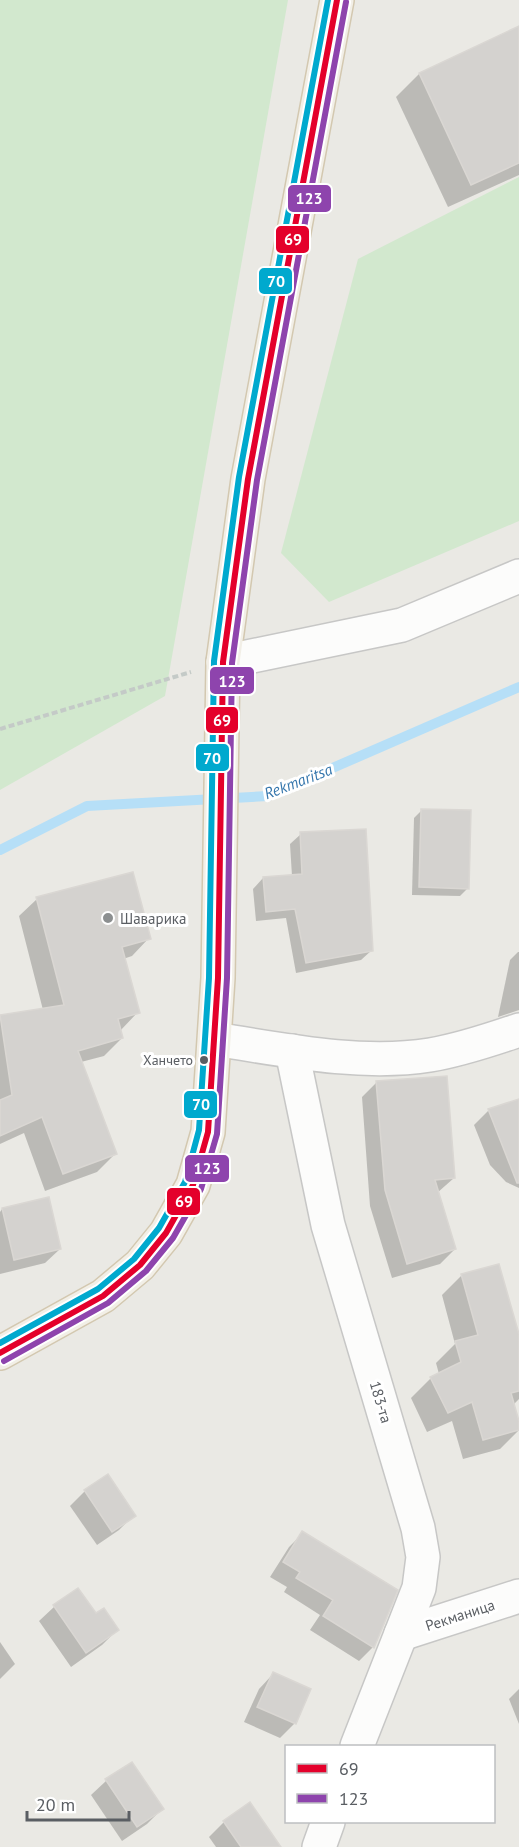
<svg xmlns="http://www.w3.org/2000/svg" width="519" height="1847" font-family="'PT Sans',sans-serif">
  <rect width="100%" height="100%" fill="#eae9e4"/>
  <g fill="#d2e8ce">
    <polygon points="0,0 288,0 165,696 0,790"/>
    <polygon points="519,177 519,521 329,602 281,553 358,259"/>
  </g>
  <g fill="#0003">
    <polygon points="519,28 519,175 448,207 396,97 419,74"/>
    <polygon points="421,811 468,888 460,896 412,895 414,818"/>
    <polygon points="301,834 372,950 361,960 296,973 286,918 256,921 253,889 263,878 292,876 290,844"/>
    <polygon points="37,899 149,938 132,956 123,959 138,1012 120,1031 122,1038 104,1056 81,1062 115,1154 97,1172 45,1191 24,1133 0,1144 0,1017 43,1010 19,916"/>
    <polygon points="518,952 519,952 519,1010 498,1017 510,960"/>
    <polygon points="376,1083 454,1178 437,1193 455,1249 440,1264 392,1278 370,1206 362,1097"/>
    <polygon points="519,1101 519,1188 506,1182 490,1165 474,1125 489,1110"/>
    <polygon points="2,1209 60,1249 45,1263 0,1274 0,1212"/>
    <polygon points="462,1275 519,1340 519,1399 513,1405 519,1430 500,1449 463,1459 452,1421 427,1432 411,1398 431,1378 439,1374 436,1363 455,1344 442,1295"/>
    <polygon points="85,1491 134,1515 119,1530 97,1545 70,1506"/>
    <polygon points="303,1533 373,1647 359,1661 310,1630 320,1615 284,1592 287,1587 270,1577 289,1547"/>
    <polygon points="78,1590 96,1615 117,1630 102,1645 71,1667 39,1621 54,1607"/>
    <polygon points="0,1642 15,1664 0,1679"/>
    <polygon points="273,1674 295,1723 280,1738 244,1722 259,1689"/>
    <polygon points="519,1689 519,1724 509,1699"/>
    <polygon points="132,1764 162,1809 147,1824 122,1841 91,1795 106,1781"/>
    <polygon points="224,1822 279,1847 216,1847 209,1837"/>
  </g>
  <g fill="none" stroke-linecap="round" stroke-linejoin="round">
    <polyline stroke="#b6dff7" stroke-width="10" points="0,850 87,806 268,796 519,687"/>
  </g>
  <g fill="#d4d2cf" stroke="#dad7d3" stroke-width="1.5">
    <polygon points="519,26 519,163 471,185 419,73"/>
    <polygon points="421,809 471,810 469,889 419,887"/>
    <polygon points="366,829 373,951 306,963 295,909 266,912 263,877 302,874 300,832"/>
    <polygon points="133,872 151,939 122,947 140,1013 118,1019 123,1038 78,1051 117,1154 63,1174 42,1117 0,1136 0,1100 12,1095 0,1015 64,1005 36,897"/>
    <polygon points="447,1076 455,1178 435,1180 456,1249 407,1264 385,1190 376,1081"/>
    <polygon points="519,1099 519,1183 517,1183 488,1109"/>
    <polygon points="49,1197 61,1249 14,1260 2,1208"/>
    <polygon points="499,1264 519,1334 519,1391 511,1393 519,1421 519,1430 483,1440 472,1402 448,1413 430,1377 461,1362 455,1341 478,1335 461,1274"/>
    <polygon points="108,1474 136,1516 112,1532 84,1490"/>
    <polygon points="302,1531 398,1590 374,1648 323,1616 333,1600 296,1578 300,1572 283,1562"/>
    <polygon points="78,1588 96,1613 104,1608 119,1630 86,1653 53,1605"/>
    <polygon points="273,1672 311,1689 296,1724 257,1707"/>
    <polygon points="132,1762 164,1809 137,1827 105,1779"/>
    <polygon points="250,1802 281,1847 241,1847 223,1821"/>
  </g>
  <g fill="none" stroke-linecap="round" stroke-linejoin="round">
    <defs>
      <g id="minor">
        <polyline points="223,662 402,625 519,576"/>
        <path d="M215,1039c69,11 146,27 215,16 30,-5 60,-15 89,-25"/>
        <polyline points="292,1051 328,1225 418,1528 423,1557 419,1588 357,1746"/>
        <polyline points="401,1634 519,1596"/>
        <polyline points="319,1847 328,1822"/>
      </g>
      <polyline id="major" points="0,1353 103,1296 140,1265 166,1233 193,1185 208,1132 218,978 223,662 248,479 337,0"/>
    </defs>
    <use href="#minor" stroke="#c7c7c6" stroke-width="36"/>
    <use href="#major" stroke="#d3c8b0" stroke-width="36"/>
    <polyline stroke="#c4cac7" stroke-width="4" stroke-dasharray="6 3" stroke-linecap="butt" points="0,729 191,672"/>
    <use href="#minor" stroke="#fcfcfb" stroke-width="33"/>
    <use href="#major" stroke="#f2efe7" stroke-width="33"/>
    <defs>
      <polyline id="bus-1" points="0,1353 103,1296 140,1265 166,1233 193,1185 208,1132 218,978 223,662 248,479 337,0"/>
      <polyline id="bus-2" points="4,1361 108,1303 146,1271 173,1238 201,1189 217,1134 227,978 232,663 257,480 346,2"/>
      <polyline id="bus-3" points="0,1343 98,1289 134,1259 159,1228 185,1182 199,1130 209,978 214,661 239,477 328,0"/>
    </defs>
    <use href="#bus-1" stroke="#fff" stroke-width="10"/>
    <use href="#bus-2" stroke="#fff" stroke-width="10"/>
    <use href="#bus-3" stroke="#fff" stroke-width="10"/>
    <use href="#bus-1" stroke="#e4002b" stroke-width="6"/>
    <use href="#bus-2" stroke="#8e44ad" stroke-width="6"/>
    <use href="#bus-3" stroke="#00a9ce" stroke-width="6"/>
  </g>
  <circle fill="#8c8f90" stroke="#fff" stroke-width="2" cx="108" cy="918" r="6"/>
  <circle fill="#5a5e63" stroke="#fff" stroke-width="2" cx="204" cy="1060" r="5"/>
  <g text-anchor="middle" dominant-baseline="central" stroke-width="6" stroke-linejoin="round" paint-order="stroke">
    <g font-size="14" fill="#5a5e63" stroke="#fff" text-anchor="end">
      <text x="193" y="1060">Ханчето</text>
    </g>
    <g font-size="15" fill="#5a5e63" stroke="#fff" text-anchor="start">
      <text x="120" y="918">Шаварика</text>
    </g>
    <g font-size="15" fill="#5a5e63" stroke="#fff">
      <text transform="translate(381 1402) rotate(73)">183-та</text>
      <text transform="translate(460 1615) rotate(-18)">Рекманица</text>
    </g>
    <g font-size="16" font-style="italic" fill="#3677ad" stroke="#fff">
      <text transform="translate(298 781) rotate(-21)">Rekmaritsa</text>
    </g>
  </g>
  <g stroke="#fff" stroke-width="2">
    <rect x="287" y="184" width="45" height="29" rx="6" fill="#8e44ad"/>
    <rect x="275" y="225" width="35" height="29" rx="6" fill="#e4002b"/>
    <rect x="258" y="267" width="35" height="28" rx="6" fill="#00a9ce"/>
    <rect x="209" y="666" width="46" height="29" rx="6" fill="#8e44ad"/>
    <rect x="205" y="706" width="34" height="28" rx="6" fill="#e4002b"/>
    <rect x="195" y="743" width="35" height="29" rx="6" fill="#00a9ce"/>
    <rect x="183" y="1090" width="35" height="29" rx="6" fill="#00a9ce"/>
    <rect x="184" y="1154" width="46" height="29" rx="6" fill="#8e44ad"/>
    <rect x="166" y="1187" width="35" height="29" rx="6" fill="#e4002b"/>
  </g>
  <g font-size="16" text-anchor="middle" font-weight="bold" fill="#fff">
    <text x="309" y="204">123</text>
    <text x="293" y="245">69</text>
    <text x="276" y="287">70</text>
    <text x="232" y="687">123</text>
    <text x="222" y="726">69</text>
    <text x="212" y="764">70</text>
    <text x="201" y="1110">70</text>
    <text x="207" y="1174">123</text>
    <text x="184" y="1207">69</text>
  </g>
  <rect x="285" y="1745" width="210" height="78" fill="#ffffff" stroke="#bdbfc1" stroke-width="1.5"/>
  <rect x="297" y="1764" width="30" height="9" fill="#e4002b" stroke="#bdbfc1" stroke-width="1.5"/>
  <text x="339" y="1775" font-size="18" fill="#5a5e63">69</text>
  <rect x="297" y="1794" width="30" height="9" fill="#8e44ad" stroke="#bdbfc1" stroke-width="1.5"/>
  <text x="339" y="1805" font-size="18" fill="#5a5e63">123</text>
  <path d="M27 1811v9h102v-9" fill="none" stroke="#5a5e63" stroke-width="3"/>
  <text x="36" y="1811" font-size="18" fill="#5a5e63" stroke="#ffffff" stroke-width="4.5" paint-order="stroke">20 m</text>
</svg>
